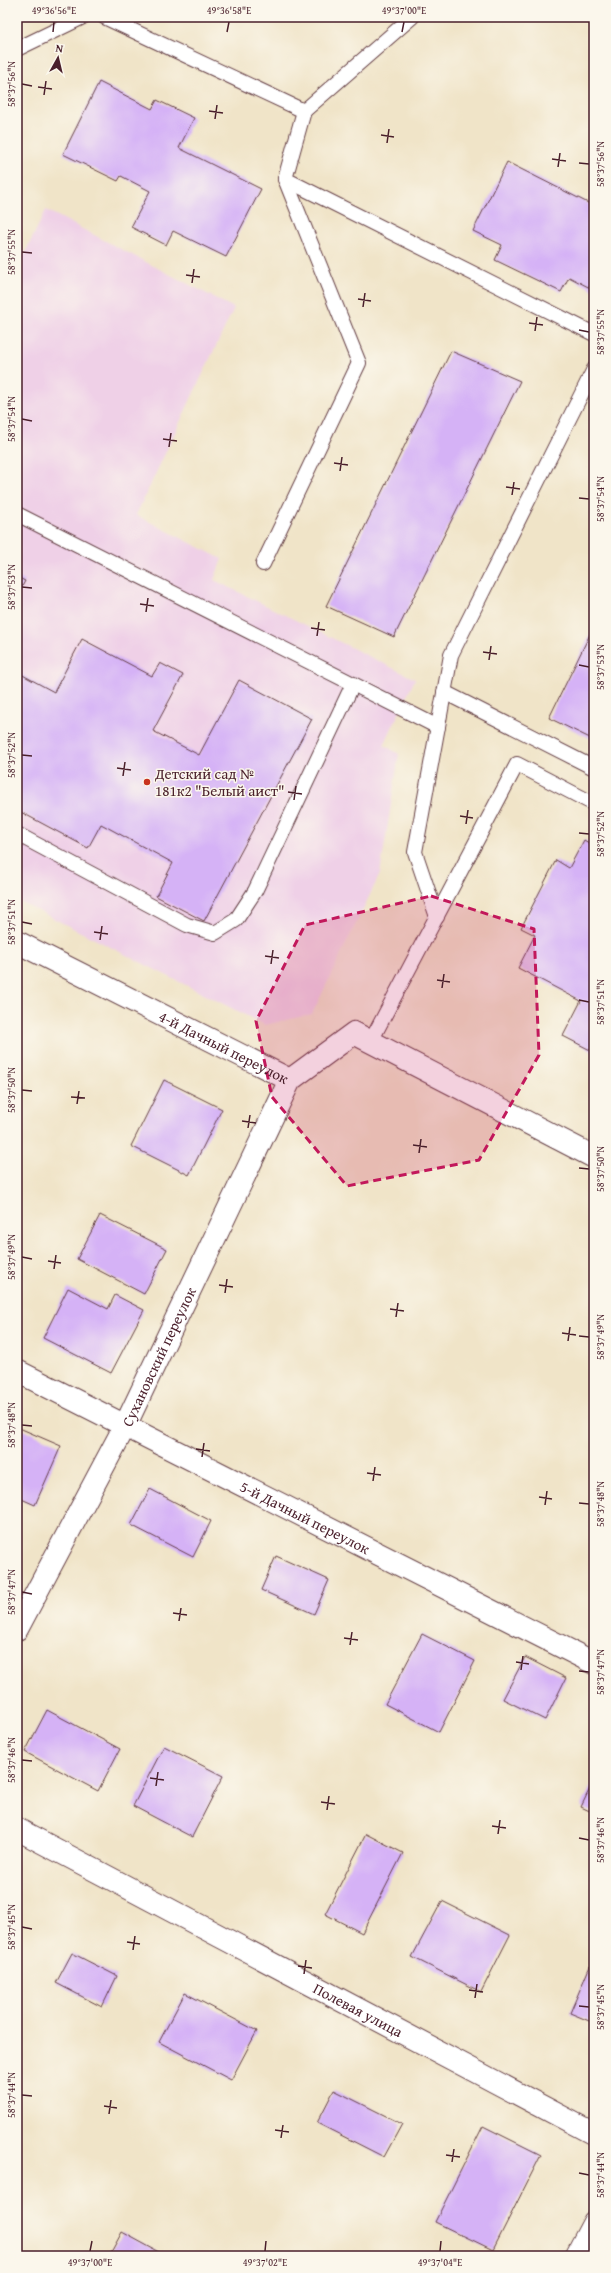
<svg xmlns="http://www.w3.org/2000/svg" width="611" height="2273" font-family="'Gentium Book Plus',serif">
  <rect width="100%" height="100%" fill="#fbf7ec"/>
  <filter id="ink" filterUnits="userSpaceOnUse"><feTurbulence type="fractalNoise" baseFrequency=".025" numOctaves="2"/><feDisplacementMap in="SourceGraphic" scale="8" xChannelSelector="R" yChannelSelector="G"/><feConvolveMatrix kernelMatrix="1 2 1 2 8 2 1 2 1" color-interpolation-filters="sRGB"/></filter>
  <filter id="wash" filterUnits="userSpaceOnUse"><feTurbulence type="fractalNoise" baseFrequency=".012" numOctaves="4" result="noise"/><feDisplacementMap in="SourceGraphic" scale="16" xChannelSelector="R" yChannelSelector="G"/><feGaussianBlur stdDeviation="0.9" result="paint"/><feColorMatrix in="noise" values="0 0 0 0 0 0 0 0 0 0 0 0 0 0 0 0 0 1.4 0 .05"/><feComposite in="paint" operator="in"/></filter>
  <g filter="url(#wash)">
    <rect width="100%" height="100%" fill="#f0e4c8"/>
    <polygon fill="#efd0e7" points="46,210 234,308 136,515 222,559 214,580 415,679 384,745 399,754 380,874 312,1014 265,1025 17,900 17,269"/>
    <g id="blocks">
      <g fill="#d5b2f6">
        <polygon points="99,82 152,109 157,100 194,118 179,148 261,189 226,257 173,231 166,245 131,227 150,191 121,176 118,181 63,154"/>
        <polygon points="507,162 594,206 594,290 569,277 561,292 495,260 502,245 473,231"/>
        <polygon points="451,351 520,381 394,637 326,606"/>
        <polygon points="17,577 25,581 17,596"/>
        <polygon points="594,626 594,740 549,718"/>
        <polygon points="82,639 152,676 160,663 183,675 153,731 199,755 239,680 312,719 204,921 156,896 173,863 101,824 88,848 17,810 17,672 54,692"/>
        <polygon points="584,840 594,846 594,1052 563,1036 581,1001 518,968 535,935 521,928 556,860 569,868"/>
        <polygon points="164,1080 222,1109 189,1175 131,1146"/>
        <polygon points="100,1215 167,1249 144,1294 77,1259"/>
        <polygon points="68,1288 108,1309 115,1295 144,1310 111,1373 43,1338"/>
        <polygon points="17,1427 61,1446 35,1505 17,1497"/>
        <polygon points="150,1489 211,1521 193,1557 131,1525"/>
        <polygon points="276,1556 329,1580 314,1614 261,1590"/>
        <polygon points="422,1634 475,1661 439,1732 385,1704"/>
        <polygon points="525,1657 566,1678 545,1720 503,1699"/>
        <polygon points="47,1710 120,1749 98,1791 25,1752"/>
        <polygon points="164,1746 223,1776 192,1837 133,1806"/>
        <polygon points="594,1780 594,1813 581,1807"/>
        <polygon points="366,1834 403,1853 362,1933 325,1914"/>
        <polygon points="442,1901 510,1935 481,1992 412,1957"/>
        <polygon points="72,1953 117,1976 102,2007 56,1983"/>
        <polygon points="590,1966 594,1968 594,2023 570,2013"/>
        <polygon points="185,1993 257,2031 231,2080 159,2042"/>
        <polygon points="334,2090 402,2124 384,2157 317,2123"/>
        <polygon points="483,2126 541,2155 493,2250 435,2222"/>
        <polygon points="122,2232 166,2256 109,2256"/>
      </g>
    </g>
  </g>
  <g filter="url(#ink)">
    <use href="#blocks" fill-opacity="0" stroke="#633d43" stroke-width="1"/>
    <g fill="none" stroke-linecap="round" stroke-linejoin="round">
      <defs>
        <g id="service">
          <polyline points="104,17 304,111 412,17"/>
          <polyline points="17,49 83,17"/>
          <polyline points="304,111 285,179 594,334"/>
          <polyline points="17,514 438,727"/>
          <polyline points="263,564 359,363 285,179"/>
          <polyline points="444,692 594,768"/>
          <polyline points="17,834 187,925 215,933 236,920 255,891 353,684"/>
          <polyline points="437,917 415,852 451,655 594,369"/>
          <polyline points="371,1041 517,764 594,804"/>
        </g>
        <g id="minor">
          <path id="s1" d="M17,942l273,138 64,-47 240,124"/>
          <path id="s2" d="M17,1371l577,292"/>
          <path id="s3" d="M17,1629l109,-205 164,-344"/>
          <path id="s4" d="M17,1829l577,305"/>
          <polyline points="576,2256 594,2222"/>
        </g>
      </defs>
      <use href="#service" stroke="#633d43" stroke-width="16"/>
      <use href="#minor" stroke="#633d43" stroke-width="24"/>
      <use href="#service" stroke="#fff" stroke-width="14"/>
      <use href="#minor" stroke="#fff" stroke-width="22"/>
    </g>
  </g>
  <path fill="#c2185b" fill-opacity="0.2" stroke="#c2185b" stroke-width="3" stroke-dasharray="8 5" stroke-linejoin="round" d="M431,896l103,33 5,126 -60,105 -132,26 -75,-89 -16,-76 49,-96z"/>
  <path fill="none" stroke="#4a1f2b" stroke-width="1.5" d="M53,32l1,-10M227,32l2,-10M402,32l2,-10M22,84l10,2M38,87l14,2M44,95l2,-14M209,111l14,2M215,119l2,-14M381,135l13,2M387,143l2,-14M552,159l14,2M579,163l10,1M558,167l2,-14M22,252l10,1M186,275l14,2M192,283l2,-14M358,299l13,2M363,307l2,-14M529,323l14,2M579,330l10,2M535,331l2,-14M22,419l10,2M163,439l14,2M169,447l2,-14M334,463l14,2M340,471l2,-14M506,487l14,2M512,495l2,-13M579,498l10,1M22,587l10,1M140,604l14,2M146,612l2,-14M311,628l14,2M317,636l2,-14M483,652l14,2M489,660l2,-14M579,665l10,2M22,755l10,1M117,768l14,2M123,776l2,-14M288,792l14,2M294,800l2,-14M460,816l13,2M466,824l2,-14M579,833l10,1M22,922l10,2M94,932l14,2M100,940l2,-14M265,956l14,2M271,964l2,-14M437,980l13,2M442,988l2,-14M579,1000l10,2M22,1090l10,1M71,1097l14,1M77,1104l2,-13M242,1121l14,2M248,1128l2,-13M413,1145l14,2M419,1153l2,-14M579,1168l10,1M22,1257l10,2M48,1261l13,2M54,1269l2,-14M219,1285l14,2M225,1293l2,-14M390,1309l14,2M396,1317l2,-14M562,1333l14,2M579,1336l10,1M568,1341l2,-14M22,1425l10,1M196,1449l14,2M202,1457l2,-14M367,1473l14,2M373,1481l2,-14M539,1497l13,2M579,1503l10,1M545,1505l2,-14M22,1592l10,2M173,1613l14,2M179,1621l2,-13M344,1638l14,2M350,1645l2,-13M516,1662l13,2M521,1670l2,-14M579,1671l10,1M22,1760l10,1M150,1778l14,2M156,1786l2,-14M321,1802l14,2M327,1810l2,-14M492,1826l14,2M498,1834l2,-14M579,1838l10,2M22,1927l10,2M127,1942l13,2M133,1950l2,-14M298,1966l14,2M304,1974l2,-14M469,1990l14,2M475,1998l2,-14M579,2006l10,1M22,2095l10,1M104,2106l13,2M109,2114l2,-14M275,2130l14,2M281,2138l2,-13M446,2155l14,2M452,2162l2,-13M579,2173l10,2M90,2251l2,-10M265,2251l1,-10M440,2251l1,-10"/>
  <circle fill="#c8321e" stroke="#fbf7ec" stroke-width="1.5" cx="147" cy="782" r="4"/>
  <g text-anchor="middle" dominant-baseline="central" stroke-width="3" stroke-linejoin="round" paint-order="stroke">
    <g font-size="15" fill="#4a1f2b" stroke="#fbf7ec" text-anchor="start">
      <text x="155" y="773">Детский сад №<tspan x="155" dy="17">181к2 "Белый аист"</tspan></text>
    </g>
    <g font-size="15" fill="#4a1f2b" stroke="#fbf7ec">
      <text stroke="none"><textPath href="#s1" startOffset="232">4-й Дачный переулок</textPath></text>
      <text stroke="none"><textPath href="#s3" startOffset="307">Сухановский переулок</textPath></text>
      <text stroke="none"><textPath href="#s2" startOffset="323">5-й Дачный переулок</textPath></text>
      <text stroke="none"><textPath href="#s4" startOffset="386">Полевая улица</textPath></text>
    </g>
  </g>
  <rect width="611" height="2273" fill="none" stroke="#fbf7ec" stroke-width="44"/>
  <g transform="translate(58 58) rotate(8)" stroke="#fbf7ec" stroke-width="3" paint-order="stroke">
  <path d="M0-3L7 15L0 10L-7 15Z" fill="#4a1f2b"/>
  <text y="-6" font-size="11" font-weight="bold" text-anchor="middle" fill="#4a1f2b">N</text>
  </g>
  <rect x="22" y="22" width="567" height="2229" fill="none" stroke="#4a1f2b" stroke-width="1.5"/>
  <g font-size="10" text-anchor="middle" fill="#4a1f2b">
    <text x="54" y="14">49°36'56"E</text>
    <text x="229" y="14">49°36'58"E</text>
    <text x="404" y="14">49°37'00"E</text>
    <text transform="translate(11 84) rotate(-90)" y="4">58°37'56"N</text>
    <text transform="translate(600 164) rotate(-90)" y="4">58°37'56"N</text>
    <text transform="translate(11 252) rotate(-90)" y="4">58°37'55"N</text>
    <text transform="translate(600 332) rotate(-90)" y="4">58°37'55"N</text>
    <text transform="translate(11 419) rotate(-90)" y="4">58°37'54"N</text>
    <text transform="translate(600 499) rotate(-90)" y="4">58°37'54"N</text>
    <text transform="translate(11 587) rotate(-90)" y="4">58°37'53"N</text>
    <text transform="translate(600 667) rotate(-90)" y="4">58°37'53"N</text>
    <text transform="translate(11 755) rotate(-90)" y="4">58°37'52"N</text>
    <text transform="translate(600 834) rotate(-90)" y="4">58°37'52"N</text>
    <text transform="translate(11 922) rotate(-90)" y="4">58°37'51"N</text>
    <text transform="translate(600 1002) rotate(-90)" y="4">58°37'51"N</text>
    <text transform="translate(11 1090) rotate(-90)" y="4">58°37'50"N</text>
    <text transform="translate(600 1169) rotate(-90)" y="4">58°37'50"N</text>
    <text transform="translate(11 1257) rotate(-90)" y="4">58°37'49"N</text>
    <text transform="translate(600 1337) rotate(-90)" y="4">58°37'49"N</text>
    <text transform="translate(11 1425) rotate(-90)" y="4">58°37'48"N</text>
    <text transform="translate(600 1504) rotate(-90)" y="4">58°37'48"N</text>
    <text transform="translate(11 1592) rotate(-90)" y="4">58°37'47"N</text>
    <text transform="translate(600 1672) rotate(-90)" y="4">58°37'47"N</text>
    <text transform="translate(11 1760) rotate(-90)" y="4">58°37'46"N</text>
    <text transform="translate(600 1840) rotate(-90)" y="4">58°37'46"N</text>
    <text transform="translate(11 1927) rotate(-90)" y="4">58°37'45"N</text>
    <text transform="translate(600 2007) rotate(-90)" y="4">58°37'45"N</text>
    <text transform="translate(11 2095) rotate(-90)" y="4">58°37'44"N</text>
    <text transform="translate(600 2175) rotate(-90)" y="4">58°37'44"N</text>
    <text x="90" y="2266">49°37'00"E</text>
    <text x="265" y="2266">49°37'02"E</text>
    <text x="440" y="2266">49°37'04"E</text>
  </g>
</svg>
